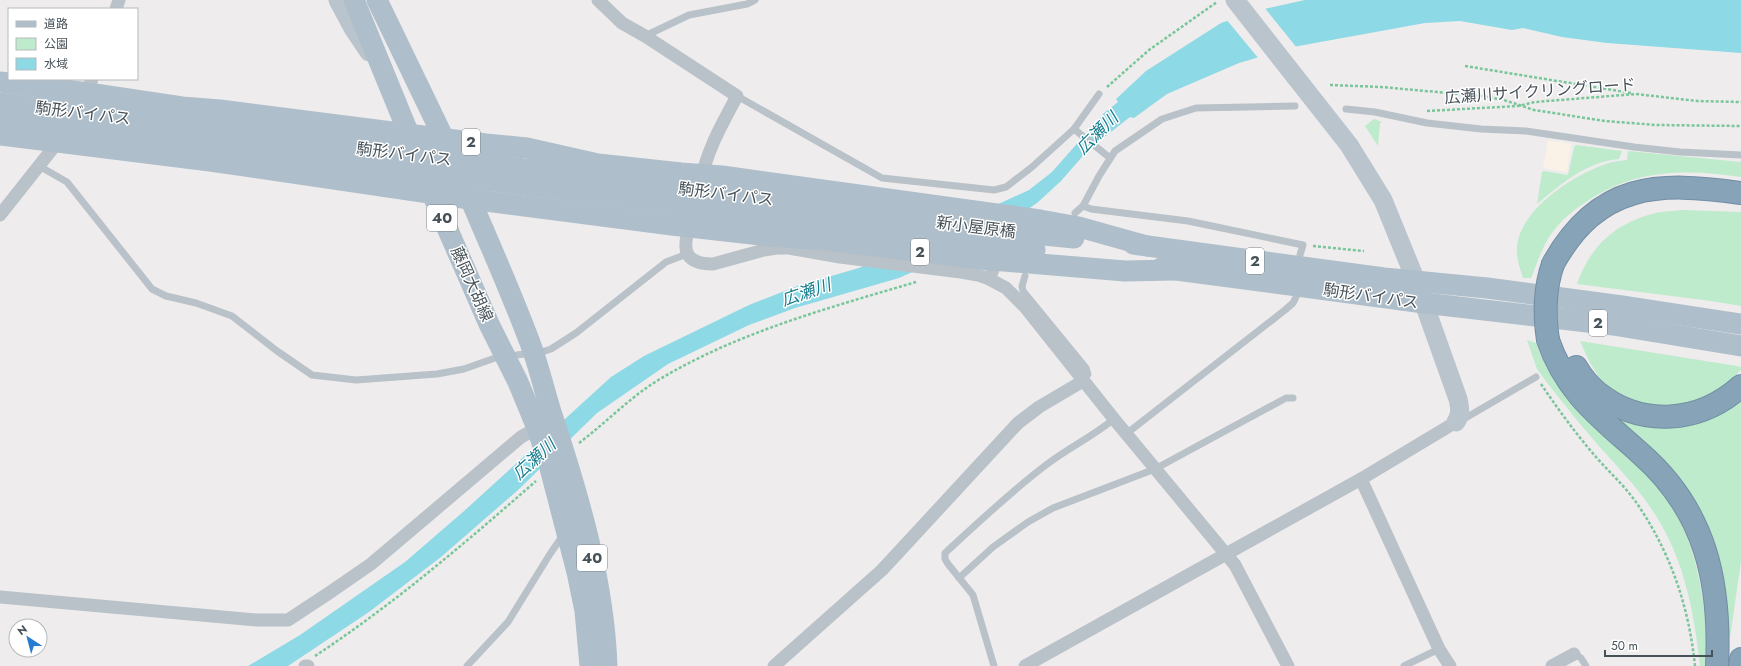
<svg xmlns="http://www.w3.org/2000/svg" width="1741" height="666" font-family="Jost,'Noto Sans JP',sans-serif">
  <rect width="100%" height="100%" fill="#efeced"/>
  <polygon fill="#faf2e6" points="1548,140 1571,144 1567,172 1543,168"/>
  <g fill="#bdebcb">
    <polygon points="1374,119 1382,122 1380,123 1378,146 1365,126"/>
    <path d="M1576,145l46,6 -3,8c-33,3 -58,25 -82,45l5,-32 2,-1 24,4 6,-28z"/>
    <path d="M1628,151l113,11v15c-54,-8 -105,-8 -152,23 -15,9 -28,20 -38,34 -9,13 -14,30 -20,44h-8c-3,-10 -7,-20 -6,-30 2,-39 59,-75 92,-85 6,-2 12,-2 18,-3z"/>
    <path d="M1683,210l58,2v94l-30,-5 -134,-17c13,-37 37,-60 75,-70 10,-3 21,-3 31,-4z"/>
    <path d="M1527,340l9,3c11,30 31,58 54,80 13,13 28,23 41,36 49,46 64,85 73,149 3,19 6,39 5,58h-9c-5,-47 -14,-98 -38,-140 -18,-33 -45,-59 -70,-88 -15,-17 -29,-36 -44,-54l-11,-15z"/>
    <polygon points="1580,341 1737,366 1741,367 1741,370 1729,382 1713,393 1695,402 1674,407 1645,405 1615,391 1600,379 1589,361"/>
    <polygon points="1741,397 1741,561 1730,638 1726,636 1686,488 1660,458 1609,412 1626,416"/>
  </g>
  <polygon fill="#8dd9e5" points="1305,0 1741,0 1741,53 1607,43 1562,37 1523,28 1512,30 1460,21 1425,23 1293,47 1239,63 1167,94 1134,118 1130,117 1088,150 1061,181 1037,203 1010,222 968,247 899,278 795,308 749,325 668,364 597,413 518,490 441,557 369,612 288,666 248,666 300,635 405,562 463,512 611,377 644,356 749,305 800,285 859,268 1029,190 1052,172 1104,113 1118,102 1116,99 1146,71 1221,23 1260,10"/>
  <polygon fill="#efeced" points="1264,7 1297,48 1259,59 1226,19"/>
  <g fill="none" stroke-linecap="round" stroke-linejoin="round">
    <defs>
      <g id="highway">
        <path d="M1553,264c45,-81 104,-83 188,-71"/>
        <path d="M1548,340c18,53 53,78 93,114 65,57 80,129 76,212"/>
        <path d="M1576,367c6,10 13,19 22,26 44,35 102,30 143,-7"/>
        <polyline points="1740,666 1741,659"/>
      </g>
    </defs>
    <use href="#highway" stroke="#728ea4" stroke-width="24"/>
    <g stroke="#78c69a" stroke-width="2.5" stroke-dasharray="3 2" stroke-linecap="butt">
      <polyline points="1465,66 1631,93"/>
      <polyline points="1330,85 1381,87 1482,96 1504,100 1534,110 1605,121 1656,125 1741,126"/>
      <polyline points="1107,87 1149,50 1217,2"/>
      <polyline points="1427,111 1518,106 1535,102 1636,94 1697,101 1741,102"/>
      <polyline points="1313,246 1364,251"/>
      <path d="M1541,384c17,25 35,50 55,73 14,16 30,30 42,48 33,49 51,102 57,161"/>
      <path d="M579,443c28,-21 51,-46 81,-64 79,-47 168,-71 256,-97"/>
      <path d="M315,656c79,-52 150,-113 221,-175"/>
    </g>
    <g stroke="#b9c2c8" stroke-width="7">
      <polyline points="645,36 689,15 747,4 755,0"/>
      <polyline points="737,96 882,178 994,190 1006,187 1032,167 1074,129 1099,94"/>
      <polyline points="1346,109 1375,112 1427,123 1481,129 1526,131 1634,147 1680,152 1741,155"/>
      <polyline points="1074,129 1110,158"/>
      <polyline points="39,166 67,182 152,289 166,296 196,303 232,316 277,351 312,375 356,380 437,374 464,369 495,358 545,351 551,349 576,333 666,262 687,254"/>
      <polyline points="1083,206 1091,209 1188,221 1303,245 1300,255"/>
      <polyline points="1075,213 1083,206 1099,176 1115,151 1162,119 1196,108 1295,106"/>
      <polyline points="1025,276 1022,286 1023,291 1086,368 1088,374 1083,381"/>
      <polyline points="1462,420 1536,377"/>
      <polyline points="1126,434 1285,310 1293,303 1297,295"/>
      <polyline points="959,578 993,547 1028,522 1053,508 1155,469 1286,398 1293,398"/>
      <polyline points="1574,654 1581,658 1586,666"/>
      <polyline points="467,666 508,622 550,554 561,538 564,536"/>
      <path d="M994,666l-21,-71 -25,-31 -3,-5v-6c33,-30 65,-61 101,-88 22,-17 46,-28 68,-46"/>
      <polyline points="1404,666 1439,649"/>
    </g>
    <g stroke="#b9c2c8" stroke-width="13">
      <path d="M598,0l24,23 23,13 92,60c-15,28 -30,54 -36,85"/>
      <polyline points="116,9 119,0"/>
      <polyline points="84,100 92,79"/>
      <polyline points="0,215 61,138"/>
      <path d="M691,220c-8,25 -11,44 22,44l51,-14 13,-2h12l51,9 121,15 17,3 11,4 8,-19"/>
      <polyline points="989,279 1006,288 1025,307 1114,419 1235,565 1288,666"/>
      <polyline points="1361,479 1439,649 1450,666"/>
      <polyline points="0,597 257,620 288,620 329,593 371,564 521,437 537,428"/>
      <polyline points="305,666 308,666"/>
      <polyline points="774,666 882,570 1018,423 1039,407 1083,381"/>
      <polyline points="1025,666 1361,479 1456,422"/>
      <polyline points="1552,666 1574,654"/>
    </g>
    <g stroke="#b9c4cd" stroke-width="19">
      <polyline points="338,0 353,28 369,52"/>
      <path d="M1235,0l114,145 34,55 33,81 42,118c2,9 3,15 -2,23"/>
    </g>
    <g stroke="#aebeca" stroke-width="21">
      <polyline points="354,0 413,144"/>
      <polyline points="377,0 448,147"/>
      <polyline points="0,82 88,93 182,107 220,110 486,144 527,148 598,164 681,173 722,176 1040,220 1079,227 1147,246"/>
      <polyline points="0,103 50,109"/>
      <polyline points="0,118 45,123"/>
      <polyline points="0,135 210,161 470,199 672,225 770,236 825,240 980,259 1125,271 1174,270"/>
      <polyline points="427,182 489,324 518,382 537,428 549,464 577,572 585,611 590,666"/>
      <path d="M466,189c23,54 47,107 67,162 8,23 13,47 21,70 26,79 50,162 53,245"/>
      <polyline points="834,208 1024,233 1074,238"/>
      <polyline points="832,225 1035,250"/>
      <polyline points="1133,244 1384,278 1487,288 1622,306 1741,324"/>
      <polyline points="1161,268 1424,303 1613,325 1741,346"/>
    </g>
    <use href="#highway" stroke="#87a3b8" stroke-width="22"/>
    <defs>
      <path id="highway-bridge" d="M1548,340c-4,-26 -4,-50 5,-76"/>
    </defs>
    <use href="#highway-bridge" stroke="#728ea4" stroke-width="24" stroke-linecap="butt"/>
    <g stroke="#aebeca" stroke-width="21">
      <polyline points="50,109 834,208"/>
      <polyline points="45,123 832,225"/>
    </g>
    <use href="#highway-bridge" stroke="#87a3b8" stroke-width="22"/>
  </g>
  <g text-anchor="middle" dominant-baseline="central" stroke-width="3" stroke-linejoin="round" paint-order="stroke">
    <g fill="#fff" stroke="#7e858a" stroke-width="1">
      <rect x="462" y="129" width="18" height="26" rx="3"/>
      <rect x="427" y="205" width="30" height="26" rx="3"/>
      <rect x="911" y="239" width="18" height="26" rx="3"/>
      <rect x="1246" y="248" width="18" height="26" rx="3"/>
      <rect x="1589" y="310" width="18" height="26" rx="3"/>
      <rect x="577" y="545" width="30" height="26" rx="3"/>
    </g>
    <g font-size="15" font-weight="bold" fill="#465158">
      <text x="471" y="142">2</text>
      <text x="442" y="218">40</text>
      <text x="920" y="252">2</text>
      <text x="1255" y="261">2</text>
      <text x="1598" y="323">2</text>
      <text x="592" y="558">40</text>
    </g>
    <g font-size="16" fill="#465158" stroke="#fff">
      <text transform="translate(1540 91) rotate(-4)">広瀬川サイクリングロード</text>
      <text transform="translate(83 113) rotate(7)">駒形バイパス</text>
      <text transform="translate(404 154) rotate(7)">駒形バイパス</text>
      <text transform="translate(726 194) rotate(7)">駒形バイパス</text>
      <text transform="translate(976 227) rotate(7)">新小屋原橋</text>
      <text transform="translate(472 284) rotate(66)">藤岡大胡線</text>
      <text transform="translate(1371 296) rotate(8)">駒形バイパス</text>
    </g>
    <g font-size="17" font-style="italic" fill="#167d8d" stroke="#fff">
      <text transform="translate(1097 133) rotate(-45)">広瀬川</text>
      <text transform="translate(806 292) rotate(-19)">広瀬川</text>
      <text transform="translate(534 459) rotate(-42)">広瀬川</text>
    </g>
  </g>
  <rect x="8" y="8" width="130" height="72" fill="#ffffff" stroke="#b5b9bc"/>
  <rect x="16" y="21" width="20" height="6" fill="#aebeca" stroke="#b5b9bc"/>
  <text x="44" y="28" font-size="12" fill="#465158">道路</text>
  <rect x="16" y="38" width="20" height="12" fill="#bdebcb" stroke="#b5b9bc"/>
  <text x="44" y="48" font-size="12" fill="#465158">公園</text>
  <rect x="16" y="58" width="20" height="12" fill="#8dd9e5" stroke="#b5b9bc"/>
  <text x="44" y="68" font-size="12" fill="#465158">水域</text>
  <g transform="translate(28 638) rotate(324)"><circle r="19" fill="#ffffff" stroke="#b5b9bc"/>
  <path d="M0-3L7 15L0 10L-7 15Z" fill="#257cd0"/>
  <text y="-6" font-size="11" font-weight="bold" text-anchor="middle" fill="#465158">N</text>
  </g>
  <path d="M1605 650v6h107v-6" fill="none" stroke="#465158" stroke-width="2"/>
  <text x="1611" y="650" font-size="12" fill="#465158" stroke="#ffffff" stroke-width="3" paint-order="stroke">50 m</text>
</svg>
